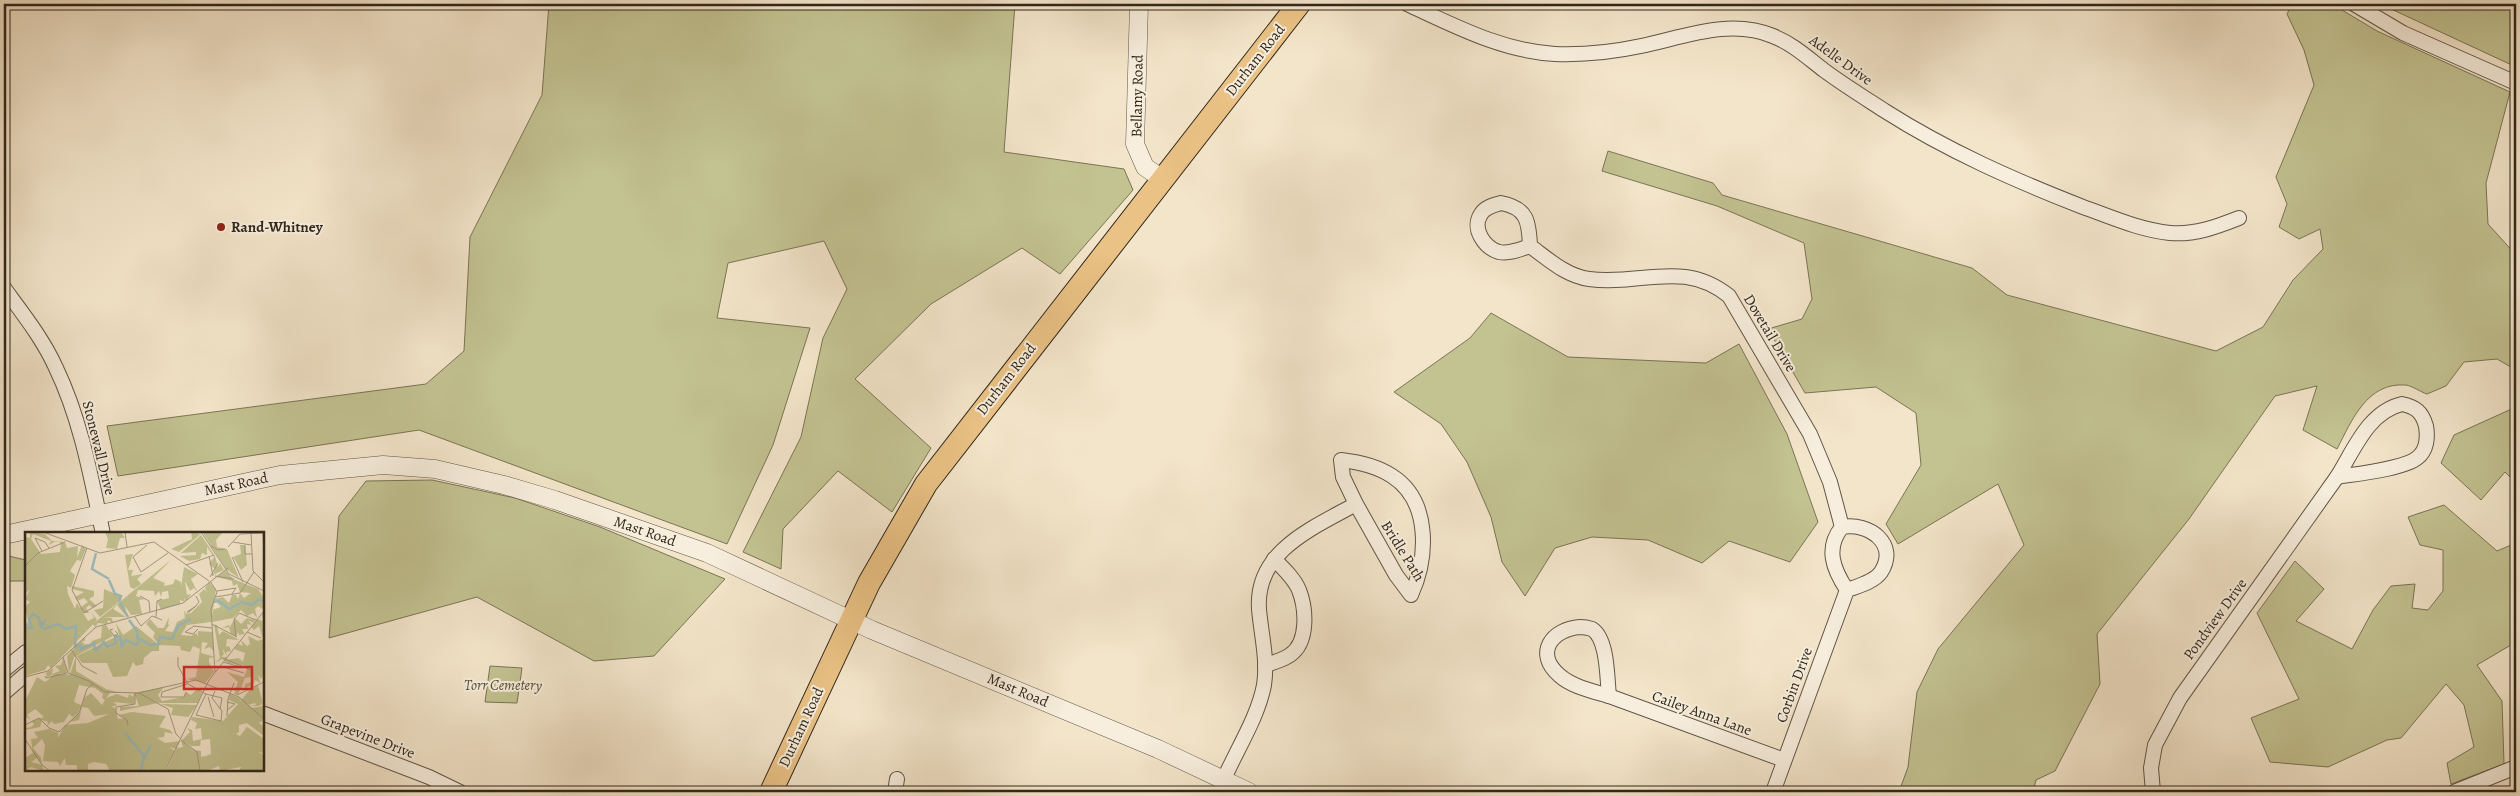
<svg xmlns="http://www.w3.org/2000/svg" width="2520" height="796" font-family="Alegreya,serif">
  <rect width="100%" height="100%" fill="#f3e5ca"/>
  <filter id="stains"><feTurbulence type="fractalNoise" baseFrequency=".004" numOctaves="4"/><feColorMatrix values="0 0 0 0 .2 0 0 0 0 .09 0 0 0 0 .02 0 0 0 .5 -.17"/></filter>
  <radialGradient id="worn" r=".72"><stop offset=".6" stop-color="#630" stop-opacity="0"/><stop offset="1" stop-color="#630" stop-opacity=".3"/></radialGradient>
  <g fill="#c3c291" stroke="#7a7456">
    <polygon points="549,4 1015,4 1004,152 1124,169 1133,190 1060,274 1022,248 931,304 855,379 931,448 892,512 838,471 783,529 781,569 743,552 801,437 823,338 847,289 824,241 728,263 717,318 810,328 773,445 727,544 419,430 118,476 107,426 426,384 464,351 470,237 542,95"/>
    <path d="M2292,4h40l45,27 133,61 -24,91 2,41 28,31v115l-19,-11 -33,3 -18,24 -19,8c-6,-2 -15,-8 -21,-9 -39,-3 -54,35 -69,64l-34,-19 14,-44 -42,10 -86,123 -92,115 3,50 -45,87 -19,9 -3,12h-134l9,-25 9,-75 21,-43 86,-104 -26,-61 -100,60 -12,-20 35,-59 -5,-52 -40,-26 -71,6 -37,-64 34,-10 10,-20 -8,-56 -87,-37 -115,-35 6,-20 105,32 9,12 250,73 35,27 209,56 47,-24 30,-47 30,-31 -3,-20 -21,10 -20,-12 8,-23 -11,-27 38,-92 -10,-35 -17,-36z"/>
    <polygon points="2389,4 2516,4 2516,67 2389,8"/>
    <polygon points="1491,313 1568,357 1706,363 1739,344 1787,434 1818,522 1790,562 1729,541 1702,563 1648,540 1592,537 1555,548 1525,596 1502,562 1491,517 1467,462 1441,424 1394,392 1470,338"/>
    <polygon points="2516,407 2516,483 2505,472 2481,500 2441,463 2454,435"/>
    <polygon points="432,480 515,498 600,527 725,579 654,656 594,661 477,597 329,638 339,516 366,481"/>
    <polygon points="2444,505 2497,551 2516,543 2516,642 2477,665 2502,701 2504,764 2451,784 2447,763 2474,747 2464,705 2446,684 2401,738 2387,740 2328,767 2270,762 2251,718 2299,699 2257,613 2295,561 2324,589 2296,621 2352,649 2373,610 2391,586 2415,584 2412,608 2428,610 2443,591 2443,550 2420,545 2408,517"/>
    <polygon points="4,555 26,560 26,581 4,581"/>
    <polygon points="490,666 522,668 517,703 485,702"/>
  </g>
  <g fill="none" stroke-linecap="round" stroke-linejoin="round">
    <defs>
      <g id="minor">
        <path d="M1407,4c48,22 95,47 148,50 28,1 58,-2 86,-8 43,-9 89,-28 132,-10 20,8 35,22 52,35 19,14 40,27 60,40 63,40 129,69 198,96 28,10 57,23 87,26 25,2 46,-6 69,-15"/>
        <polyline points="2354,4 2403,33 2516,83"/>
        <path d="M1501,203c26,5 28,18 29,43 -9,3 -20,8 -31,6 -14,-4 -28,-23 -18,-38 4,-7 13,-9 20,-11z"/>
        <path d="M1530,246c18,13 36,30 59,33 52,7 94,-20 140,17l81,138 20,48 12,45"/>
        <path d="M4,288c19,26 39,51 52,80 25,52 35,109 47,166"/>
        <path d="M2402,404c14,3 20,8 24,22 2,11 1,25 -9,32 -13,11 -62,16 -80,19 17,-27 31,-65 65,-73z"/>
        <path d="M1580,627c4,0 9,1 12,2 16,10 15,50 17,67 -16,-5 -37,-9 -50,-21 -25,-22 -7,-46 21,-48z"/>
        <path d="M1265,666c8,-4 18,-6 25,-11 19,-13 16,-47 9,-65 -5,-12 -16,-22 -25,-31"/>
        <polyline points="4,670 26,652"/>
        <polyline points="4,693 26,674"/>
        <polyline points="1609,696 1784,760"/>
        <polyline points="262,713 429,777 460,792"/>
        <path d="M1224,779c13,-30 34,-62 40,-94 4,-26 -3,-51 -5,-76 -4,-58 54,-81 97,-105l40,71 15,20c17,-37 20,-94 -19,-119 -15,-10 -34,-14 -51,-16l2,17 13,27"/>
        <polyline points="895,792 897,779"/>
        <path d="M1773,792l74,-202c11,-4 27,-8 34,-18 18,-28 -12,-50 -39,-45 -17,21 -9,42 5,63"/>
        <polyline points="2153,792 2151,768 2155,745 2180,698 2337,477"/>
        <polyline points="2454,792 2516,767"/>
      </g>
      <g id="tertiary">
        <polyline points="1139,4 1135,144 1145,167 1161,178"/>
        <polyline points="4,535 280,475 383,465 435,469 504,485 555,500 707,553 872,630 1158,749 1249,792"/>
      </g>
      <polyline id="primary" points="771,792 869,583 926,484 1299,4"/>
    </defs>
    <use href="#minor" stroke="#615647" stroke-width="16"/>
    <use href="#tertiary" stroke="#615647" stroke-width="19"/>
    <use href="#primary" stroke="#30271b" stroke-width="24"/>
    <use href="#minor" stroke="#f7eedd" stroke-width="14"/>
    <use href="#tertiary" stroke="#f7eedd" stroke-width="18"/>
    <use href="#primary" stroke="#eac285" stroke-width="22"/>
  </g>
  <circle fill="#8f2418" stroke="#f7eedd" stroke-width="2" cx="221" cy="227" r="5"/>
  <g text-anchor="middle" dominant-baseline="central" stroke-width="4" stroke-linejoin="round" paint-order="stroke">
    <g font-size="15" fill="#30271b" stroke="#f7eedd">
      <text transform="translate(1255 60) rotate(-52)">Durham Road</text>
      <text transform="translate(1841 60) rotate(36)">Adelle Drive</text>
      <text transform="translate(1137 96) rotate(-89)">Bellamy Road</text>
      <text transform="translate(1770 333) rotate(59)">Dovetail Drive</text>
      <text transform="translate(1006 379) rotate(-52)">Durham Road</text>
      <text transform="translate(99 448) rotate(76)">Stonewall Drive</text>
      <text transform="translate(236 484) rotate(-12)">Mast Road</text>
      <text transform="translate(645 531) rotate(19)">Mast Road</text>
      <text transform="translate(1403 551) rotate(58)">Bridle Path</text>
      <text transform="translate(2215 619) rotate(-54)">Pondview Drive</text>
      <text transform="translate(1794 685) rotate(-70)">Corbin Drive</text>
      <text transform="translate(1018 690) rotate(23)">Mast Road</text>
      <text transform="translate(1702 713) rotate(20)">Cailey Anna Lane</text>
      <text transform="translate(801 727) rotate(-65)">Durham Road</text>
      <text transform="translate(368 736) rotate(21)">Grapevine Drive</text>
    </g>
    <g font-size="15" font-weight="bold" fill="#30271b" stroke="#f7eedd" text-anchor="start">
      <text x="231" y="227">Rand-Whitney</text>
    </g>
    <g font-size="15" font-style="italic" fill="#554e38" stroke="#f7eedd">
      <text x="503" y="685">Torr Cemetery</text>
    </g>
  </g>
  <g transform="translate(25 532)">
    <rect width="239" height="239" fill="#f3e5ca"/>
    <path d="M5,0l15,2 7,7 13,1 2,6 11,-2 -1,12 5,-13 4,3 -5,13 -4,-1 -7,11 5,4 -4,13 -4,-2 1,8 7,15 2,-6 11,18 6,-3 -3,-6 6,8 -46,48 -3,-3 -3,5 -20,6v-57l2,5 1,-3 -3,-14 5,-5 -5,-3 5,-10 -5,5v-53l1,-4 4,1zM8,2l18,7 -2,4 7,-4 5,2 -1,9 -19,2 -10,-15zM80,0h16l4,6h-5l-3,11 -11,-1 2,-9zM166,0l10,2 -22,18 -8,-3 21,-10zM198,0l-7,8 1,7 10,2 12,29 -13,-9 -23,-36zM176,3l14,21 3,11 2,-4 4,7 -11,5 2,-6 -6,-5 5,-7 -7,-10v8l-5,-2 -2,6 -11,2 -9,-5 16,-1v-3l-15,1zM215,13h5l2,20 -6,5 -8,-13 8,-3zM108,22l-5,16h5l-2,6 12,-2 -6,5 4,5 -7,5 -4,-2 -5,-32zM147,27l-19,19 12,5 -1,3 9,-2 2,-5 6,3v5l3,-20 14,7 -7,5 7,14 -4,-5 -4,3 -5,-10 2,14 4,-1 -5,7 -2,-3 1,4 -5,-2v4l-19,6 -4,-9 12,-3 -1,-7 -6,1 -1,5 -2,-6 -4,5 -1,-5 -16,-1 -2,6 9,3 -6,1 3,14 -11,1 -6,-9 2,11 -10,-12 -4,4 13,8h-23l9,1 1,5 -5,-3 -1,4 -9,-1 -3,4 -2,-3zM200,38l8,9 25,10 6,9v12l-6,-4 -3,3 2,9 -4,-5 -6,3 -6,-6 -8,8 -21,4v-12l9,-3 -7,-8 9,-2 6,6 3,-8h4l2,4 2,-6 4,5 7,-5 -11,-1 -3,-8 -4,2 -1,-5 -15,-4zM184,50l7,7 -5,33 -24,3 -6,10 10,1 5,-3 2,3v-5l14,1 2,20 -4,-5 -6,2 4,-6 -6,-1 -1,11 14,4 -6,1v4l5,10 -9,11 -18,-4 9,-2 4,-28 -7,-3 -3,6 -9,-2 -1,-4 -21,-1 -6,-8 2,-4 -9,-9 4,-5 8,9h6l5,-11 -1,8 2,-1 -5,7 8,1 4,-10 8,-4 -1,-8 2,4 5,-1 11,-11 -3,-8 5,-5 3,3 -2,-4zM47,54l22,5v5l-5,3 8,7 -4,2 -4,-3 -3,3 3,5h-5l-4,-5 8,-6 -4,-4 -7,3 -2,-4 9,-5 -12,-3zM79,57l16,7 1,4 -21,17 -6,-7 9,-2zM237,82h2v60l-3,5 -3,-4 2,8 -5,-3 -2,7 5,-2 5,19 -3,-3 2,3 -4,2h-8l6,-1 -1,-2 -7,2 4,3 12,-2v14l-5,3 5,4v9l-17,-13 -8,2v7l-3,2 4,2 7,-9 17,12v14l-6,-1 6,3 -1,15 -24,1 2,-4 -21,4 -1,-5 -12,5h-41l11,-23 6,-1 -2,-6 9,-9 -3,-4 5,2 1,11 9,-2 -1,-11 -6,1 2,-6 -6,-3 1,-3 31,4 15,-17 -9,-4 1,-6 11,5 -1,3 10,-13v-3l-5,2v-4l7,-2 -1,-5 -6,1 -7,17 -4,-1 4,-12 -11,-10 17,5 4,-11 -20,-3 -6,-4 -7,4 5,-5 -6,-33h3l2,10 4,-4 16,9 -12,-1 -1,8 3,-1 2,5 -5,1 1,4 -5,-8 2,6 -3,3h6l-2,3 14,-2 4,4 2,-9 -11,-4 4,-5 5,2 -2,-6 6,6 3,-2 -2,-8 10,5 5,-2 -4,-13 -5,4 -3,-3 6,-8 6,2zM185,207l1,15 -5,2 -5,1v-6l-8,-1 -10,-9 8,5h9l1,-6zM210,86l6,6 6,-6 8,2 -2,3 -5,-3 4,5 -5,-1 1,5h-6l3,5 -6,1 -1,-3 -2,4 -5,-2 -2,-7 -7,1 7,-3 1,2zM91,91l7,12 13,-9 23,19v6h-7l-8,7 -1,6 -7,2 -3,-4 -6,14 -14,1 -6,-14h-25l-5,-7 42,-21zM81,93l7,11 -39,21 -5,16 -2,-17 18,-19v4h-3l2,3 7,1 1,-4 9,-3 1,-12zM51,124v15l30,18 14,4h-10l-4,5 11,-4 11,4 1,-4 4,3 1,-4 30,-6 -6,8 4,6 22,-4 2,-5 5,3 6,-6 5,4 -4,10h-39l-6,-3 5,3 -38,8v-4l19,-1 -4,-11 -1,9 -21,-2 4,3 -6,2 4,1 3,11 7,-1 -6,-3 13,-3 34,4 -7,11 11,3 3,4 -8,-2 -1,5 -7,1 8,5 15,-2 -4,8 -7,-2 6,4 -11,20h-15v-3l-1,3h-38l-4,-7 -12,-2 -6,2v7l-11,-1v-5h-11l-1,-7 -5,8 -2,-4 -15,-1 2,-16 -3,-6 -9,9 8,10 1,6 -5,-6 -6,4 11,3 2,6 -13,-4 -6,4v-13l8,-5 -2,-14 7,-1 -4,-6 15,-3 9,4v5l7,-13 23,-2 21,-9 -15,2 -6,-8 -6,-1 -3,13 -10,2 10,-8 7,-21 -1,4 6,-4 11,12 3,-5 -3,-2 1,-4 -8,-6 -16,-3 -5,17 7,3 -3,8 -5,4 -4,-3 -5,8 -10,2 -2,-3 -5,5 1,-4 -6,-2 -2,7 -15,3v-5l1,3 5,-1 3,-2 -2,-4 12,-4 -9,-8 -8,6 4,5 -6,-4v-15l12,-24 8,5 4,-3 5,-5 -7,3 -1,-4 7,-5 -1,6 8,-3 -5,-5 6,-1 2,-7 4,15h-9l12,2zM136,172h3l33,1 -9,12 -17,-2 2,-7z" fill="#c3c291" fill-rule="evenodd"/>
    <path fill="none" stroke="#9dbebd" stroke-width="2.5" d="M71,21l-4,16 17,10M84,48l6,14 6,2 -2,6M188,70l6,-1 10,8 13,-7 10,3 7,-6 5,3M95,71l8,14M104,88l8,11 1,9M0,96h7l-3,-9 4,-5 6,4 1,6 4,-2 -3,5 4,2 13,-5 8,5 10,-3 -1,21 5,-2 1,4 13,-6 1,8M70,119l9,-9 3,5 9,-4 -1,-7 5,1 2,9 4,-6 10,5 4,-6 10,6 9,-1 1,-7 12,2 6,-13 13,-7M100,201l19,23 -3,15M119,227l7,-14"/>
    <path fill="none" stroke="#a59984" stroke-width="1" d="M18,0l57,21 54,-11 55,39M100,0l2,15M176,0l28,42 35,17M226,1l2,38 11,11M238,1l1,22M208,10l18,3M122,13l-14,12 8,15 27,-19M220,13v9h7M186,14l7,4 7,-1M203,15l12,-13 24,-1M62,16l-15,42 12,23 19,-12M17,19l-7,-13 10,4 4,6M184,24l4,20M207,25l11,25M161,33l28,-10M0,34l13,-13 27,-11M190,44l19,3M185,45l8,-14M185,49l7,11 -6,17 4,63M192,59l19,-3 -4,6M115,64l9,5 1,11M171,64l3,6 -3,4 -7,6h-2l9,-6M190,65l25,-4 14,-21M110,85l6,9 11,-10 10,4M131,85l1,-16 5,-2M187,92l25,13M88,97l-3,1 4,6 4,-2 -3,-3M173,97l-5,5 -8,-2 9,-6 18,2M222,100l14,6M211,105l-2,-18 5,-6 17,7M46,117l11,17 15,8M38,125l5,16 21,8 16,11 33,1 58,-13 43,17 25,22M153,125v9l10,18 18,10 -10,21M200,127l28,12M198,130l18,5M195,134l24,7M20,144l1,2 21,-5M0,145l23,-6 48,-44 87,-24 45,-35M161,160l-2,5h-23l1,-5 25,-8M114,161l29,16 8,25 5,5M181,162l16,4 -2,11M212,163l27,-13M183,165l6,20M202,178l8,-6 -8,-2M171,183l25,6 1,-10 -10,-13 3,-7M202,184l1,-17 6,-16M0,193l14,-7 10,10 10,4 20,-19 8,-24 6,-5M103,193l-1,-5 -11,-7v-6l19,-3v-11M0,207l17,26 8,6M156,208l16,12 3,19M140,239l44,-91 55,-69"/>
    <path fill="#d62828" fill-opacity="0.15" stroke="#d62828" stroke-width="2.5" d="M159,135h68v22h-68z"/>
    <rect width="239" height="239" fill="none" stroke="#30271b" stroke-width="2.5"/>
  </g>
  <rect width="2520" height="796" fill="none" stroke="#f3e5ca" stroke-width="20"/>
  <rect x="5" y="5" width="2510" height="786" fill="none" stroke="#30271b" stroke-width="2.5"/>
  <rect x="10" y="10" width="2500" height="776" fill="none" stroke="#30271b"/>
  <rect width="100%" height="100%" filter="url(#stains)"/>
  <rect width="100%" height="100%" fill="url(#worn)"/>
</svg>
